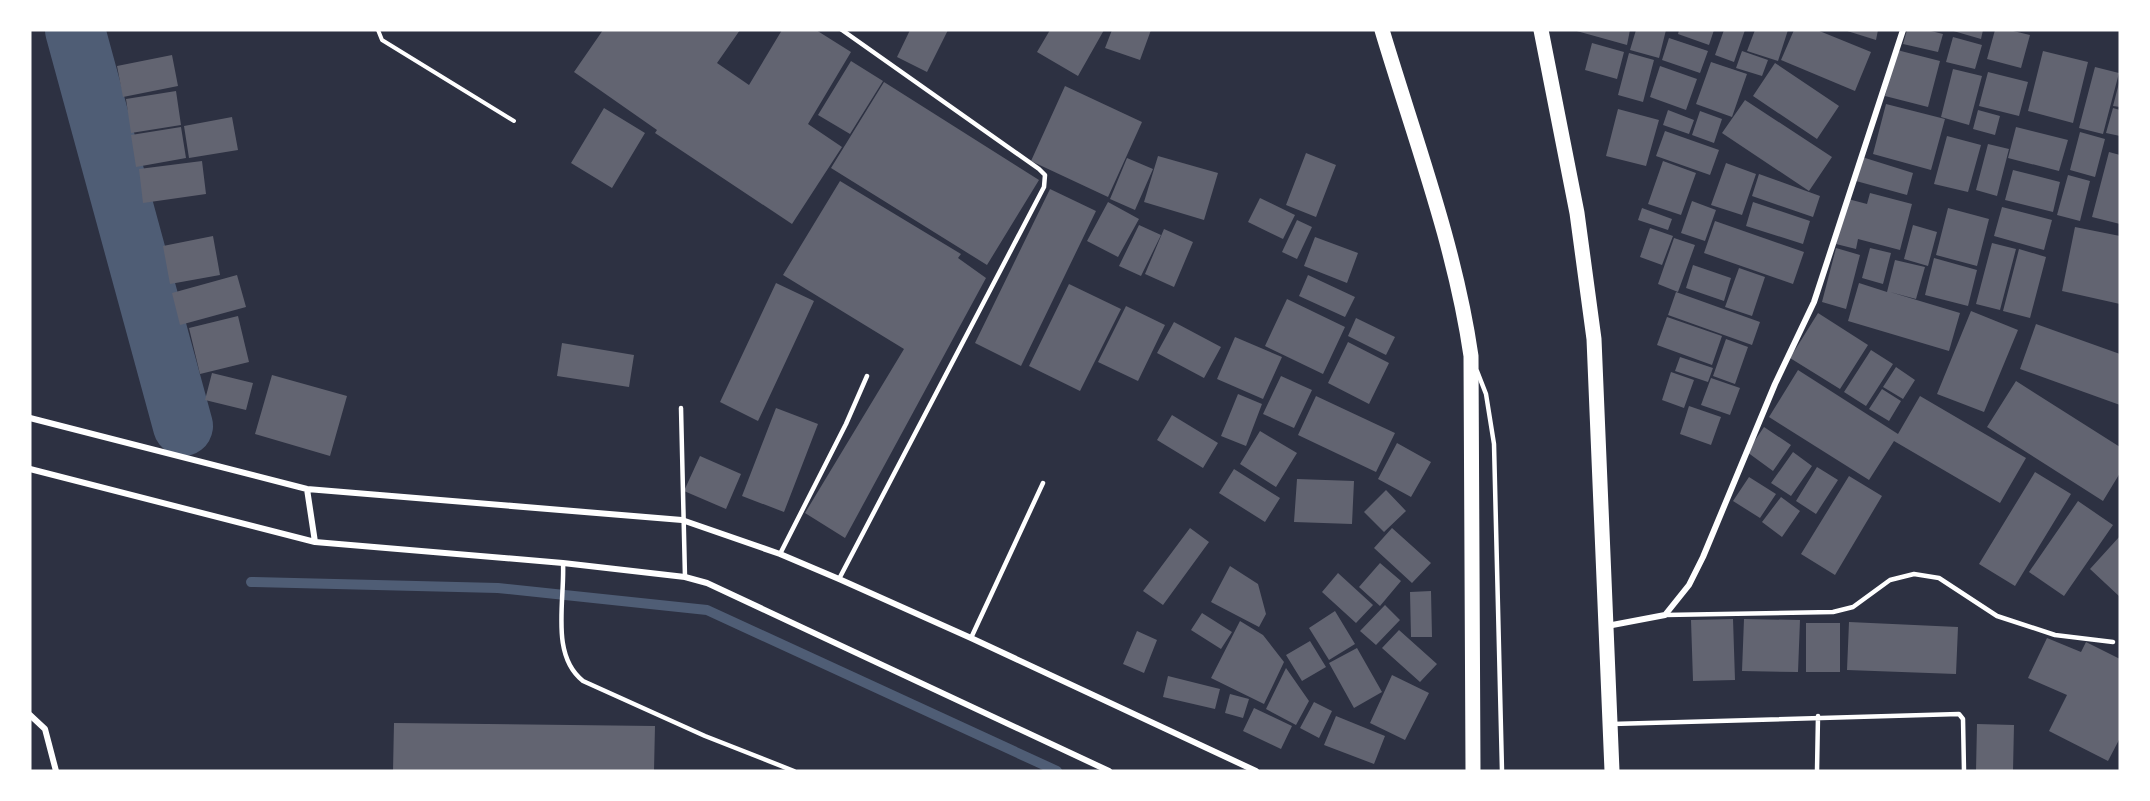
<svg xmlns="http://www.w3.org/2000/svg" width="2150" height="801" font-family="'Sofia Sans Condensed',sans-serif">
  <rect width="100%" height="100%" fill="#2d3142"/>
  <g fill="none" stroke-linecap="round" stroke-linejoin="round">
    <!-- stream -->
    <path stroke="#4f5d75" stroke-width="10" d="M251,582L498,588L707,610L1057,771"/>
    <!-- river -->
    <path stroke="#4f5d75" stroke-width="60" d="M75,30L183,426"/>
  </g>
  <!-- building -->
  <path fill="#626471" d="M603,30H740L717,63L749,85L782,30H816L851,52L808,124L842,147L792,224L655,133L657,130L574,72Z
    M910,30H948L927,72L897,57Z
    M1050,30H1104L1078,76L1037,52Z
    M1112,30H1151L1140,60L1105,48Z
    M1573,30H1630L1627,45Z
    M1636,30H1666L1659,58L1630,50Z
    M1679,30H1714L1709,45L1678,34Z
    M1724,30H1745L1734,62L1715,55Z
    M1755,30H1788L1778,61L1747,51Z
    M1794,30H1817L1871,52L1855,91L1781,60Z
    M1844,30H1878L1876,40Z
    M1907,30H1927L1943,34L1938,52L1903,44Z
    M1950,30H1983L1981,39Z
    M1995,30H2009L2030,35L2021,68L1987,59Z
    M1953,37L1982,45L1975,69L1946,62Z
    M1669,38L1708,51L1700,73L1662,60Z
    M1592,43L1624,52L1617,79L1585,70Z
    M1897,50L1940,61L1928,107L1885,96Z
    M1742,51L1768,60L1762,76L1736,68Z
    M2043,51L2088,62L2073,123L2028,111Z
    M1629,53L1654,60L1643,102L1618,95Z
    M172,55L178,86L123,97L117,66Z
    M851,61L883,81L850,134L818,115Z
    M1711,62L1747,74L1732,117L1696,104Z
    M1775,63L1839,106L1817,139L1753,96Z
    M1660,66L1697,79L1686,110L1650,97Z
    M2095,67L2119,73L2103,134L2079,128Z
    M1953,69L1982,76L1969,125L1941,117Z
    M1988,72L2028,82L2019,116L1979,106Z
    M884,82L1039,180L987,265L831,168Z
    M2119,83H2120V107L2113,106Z
    M1065,86L1142,122L1108,197L1031,161Z
    M176,91L181,125L131,133L126,99Z
    M1745,100L1832,157L1809,191L1722,133Z
    M1886,104L1945,119L1931,170L1873,154Z
    M604,108L645,133L612,188L571,163Z
    M2113,108L2120,110V136L2106,133Z
    M1618,109L1659,120L1646,166L1606,156Z
    M1668,110L1694,120L1689,134L1663,125Z
    M1978,110L2000,116L1995,135L1973,129Z
    M1700,111L1722,119L1714,143L1692,135Z
    M232,117L238,150L189,158L184,126Z
    M181,127L186,158L136,167L131,135Z
    M2016,127L2068,140L2059,171L2008,158Z
    M1665,131L1719,150L1710,175L1656,156Z
    M2080,132L2105,139L2095,177L2070,170Z
    M1947,136L1981,145L1968,192L1934,184Z
    M1988,144L2009,149L1997,196L1976,190Z
    M2109,152L2120,155V224L2092,217Z
    M1306,153L1336,165L1316,217L1286,205Z
    M1158,156L1218,173L1204,220L1144,202Z
    M1862,157L1913,173L1907,195L1856,181Z
    M1127,158L1153,169L1135,210L1110,199Z
    M202,161L206,194L143,203L139,169Z
    M1663,161L1696,173L1681,215L1648,204Z
    M1726,163L1756,174L1742,215L1711,205Z
    M2013,170L2060,182L2053,212L2005,200Z
    M1759,174L1820,196L1813,217L1752,196Z
    M2068,175L2090,181L2080,221L2057,215Z
    M840,181L961,254L958,258L986,278L845,538L805,513L904,349L783,275Z
    M1050,189L1096,211L1021,366L975,343Z
    M1870,193L1912,204L1900,250L1858,239L1856,249L1836,244L1848,199L1867,204Z
    M1260,198L1295,215L1283,239L1248,222Z
    M1692,201L1716,210L1705,241L1681,233Z
    M1108,202L1139,219L1118,257L1087,241Z
    M1753,202L1810,221L1803,244L1746,226Z
    M2002,207L2052,220L2044,250L1994,236Z
    M1642,208L1672,219L1668,230L1638,220Z
    M1948,208L1989,219L1977,266L1936,255Z
    M1297,220L1312,227L1297,259L1282,252Z
    M1715,221L1804,252L1793,284L1704,253Z
    M1139,225L1161,235L1141,276L1119,266Z
    M1913,225L1937,232L1928,266L1904,259Z
    M2075,227L2120,236V304L2062,291Z
    M1650,228L1673,236L1662,265L1640,257Z
    M1164,229L1193,242L1174,287L1145,274Z
    M213,236L220,275L170,284L163,246Z
    M1315,237L1358,253L1347,283L1304,266Z
    M1674,238L1695,245L1678,292L1658,284Z
    M1992,243L2016,249L2000,310L1976,304Z
    M1836,248L1860,255L1846,309L1822,302Z
    M1870,248L1891,253L1883,284L1862,278Z
    M2019,249L2046,257L2030,318L2003,311Z
    M1934,258L1977,270L1968,306L1925,295Z
    M1895,260L1925,267L1916,299L1890,292L1960,313L1949,351L1848,321L1859,283L1887,292Z
    M1693,265L1731,278L1724,301L1686,288Z
    M1739,268L1765,277L1752,316L1725,307Z
    M237,275L246,307L180,325L172,293Z
    M1308,275L1355,297L1345,317L1299,296Z
    M776,283L814,301L758,421L720,402Z
    M1069,284L1121,309L1080,391L1029,366Z
    M1676,292L1760,322L1752,345L1668,315Z
    M1287,299L1345,327L1323,374L1265,346Z
    M1126,306L1165,325L1138,381L1098,362Z
    M1971,311L2018,330L1984,412L1937,394Z
    M1818,313L1868,345L1840,389L1790,358Z
    M238,316L249,362L200,374L189,328Z
    M1667,317L1722,336L1712,365L1657,345Z
    M1356,318L1395,337L1386,355L1348,336Z
    M1174,322L1221,347L1204,378L1157,353Z
    M2036,324L2120,354V405L2020,369Z
    M1235,337L1282,357L1263,399L1217,379Z
    M1726,339L1748,347L1735,384L1713,376Z
    M1348,342L1389,363L1369,404L1328,383Z
    M562,343L634,355L629,387L557,376Z
    M1871,350L1893,364L1866,406L1844,392Z
    M1680,357L1713,368L1708,382L1675,371Z
    M1896,367L1915,380L1903,399L1883,387Z
    M1798,370L1898,434L1920,396L2026,458L2000,503L1894,441L1869,480L1769,417Z
    M1671,372L1694,380L1684,408L1662,400Z
    M212,373L253,383L246,410L205,400Z
    M272,375L347,396L330,456L255,434Z
    M1281,376L1312,390L1294,428L1263,414Z
    M1711,378L1740,388L1730,415L1701,405Z
    M2016,381L2120,447V473L2103,501L1987,427Z
    M1882,389L1901,401L1889,421L1869,409Z
    M1238,394L1262,404L1246,446L1221,436Z
    M1316,396L1395,433L1376,472L1298,435Z
    M1689,406L1721,417L1711,445L1680,434Z
    M776,408L818,424L784,512L742,496Z
    M1172,415L1218,443L1203,468L1157,440Z
    M1764,427L1791,445L1773,471L1747,452Z
    M1260,431L1297,453L1276,487L1240,464Z
    M1397,443L1431,462L1411,497L1378,479Z
    M1793,452L1812,466L1791,496L1771,483Z
    M700,456L741,474L726,509L684,491Z
    M1817,467L1838,480L1816,514L1796,501Z
    M1234,469L1280,498L1265,522L1219,493Z
    M2035,472L2071,494L2015,586L1979,564Z
    M1849,476L1882,496L1835,575L1801,554Z
    M1749,477L1776,494L1760,518L1733,501Z
    M1297,479L1354,481L1352,524L1294,522Z
    M1386,490L1406,511L1384,532L1364,512Z
    M1781,497L1800,511L1782,537L1762,522Z
    M2078,501L2113,525L2064,596L2029,572Z
    M1190,528L1209,542L1163,605L1143,591Z
    M1392,528L1431,563L1412,583L1374,548Z
    M2120,536V597L2090,569Z
    M1380,563L1401,581L1380,606L1359,587Z
    M1230,566L1258,584L1266,614L1259,627L1211,602Z
    M1338,573L1373,605L1356,623L1322,592Z
    M1431,591L1432,637H1411L1410,592Z
    M1385,605L1400,620L1376,645L1360,631Z
    M1335,611L1355,644L1329,660L1309,628Z
    M1202,613L1232,632L1221,649L1191,630Z
    M1733,619L1735,680L1693,681L1691,620Z
    M1744,619L1800,620L1798,672L1742,671Z
    M1240,621L1263,635L1284,662L1264,704L1211,678Z
    M1849,622L1958,627L1956,674L1847,670Z
    M1806,623H1840V672H1806Z
    M1399,630L1437,664L1420,682L1382,648Z
    M1137,631L1157,640L1144,673L1123,664Z
    M2047,638L2081,652L2086,642L2120,659V738L2108,761L2049,731L2067,695L2028,678Z
    M1310,641L1326,667L1302,681L1286,655Z
    M1357,648L1382,692L1354,708L1329,663Z
    M1286,668L1309,701L1296,725L1266,709Z
    M1392,675L1429,693L1405,740L1370,723Z
    M1168,676L1220,689L1215,709L1163,697Z
    M1230,694L1249,699L1243,718L1225,713Z
    M1314,702L1332,711L1319,738L1300,728Z
    M1254,708L1292,726L1281,749L1243,731Z
    M1336,716L1385,736L1374,764L1324,745Z
    M394,723L655,726L654,771H393Z
    M1977,724L2014,725L2013,771H1976Z"/>
  <g fill="none" stroke-linecap="round" stroke-linejoin="round">
    <!-- path -->
    <path stroke="#fff" stroke-width="4" d="M378,30L382,40L514,121"/>
    <!-- service -->
    <path stroke="#fff" stroke-width="4.5" d="M1477,371L1486,394L1494,444L1502,771
      M681,408L685,577
      M780,554L846,424L867,376
      M563,563C565,601 550,655 583,681L705,736L794,771
      M839,579L1044,187L1045,175L1039,169L842,30
      M1665,615L1833,612L1853,607L1890,580L1914,574L1939,578L1997,616L2055,635L2113,642
      M971,638L1043,483
      M1612,724L1959,714L1963,719L1964,771
      M1817,771L1818,716"/>
    <!-- minor -->
    <path stroke="#fff" stroke-width="6" d="M30,418L307,489L682,520L780,554L839,579L971,638L1256,771
      M30,469L315,542L563,563L685,577L707,583L1109,771
      M307,489L315,542
      M1607,626L1665,615L1689,585L1703,557L1775,384L1814,302L1903,30
      M30,715L45,729L56,771"/>
    <!-- primary -->
    <path stroke="#fff" stroke-width="15" d="M1382,30C1414,137 1455,245 1471,356L1473,771
      M1541,30L1577,213L1594,339L1612,771"/>
  </g>
  <!-- border -->
  <rect width="2150" height="801" fill="none" stroke="#ffffff" stroke-width="63"/>
</svg>
